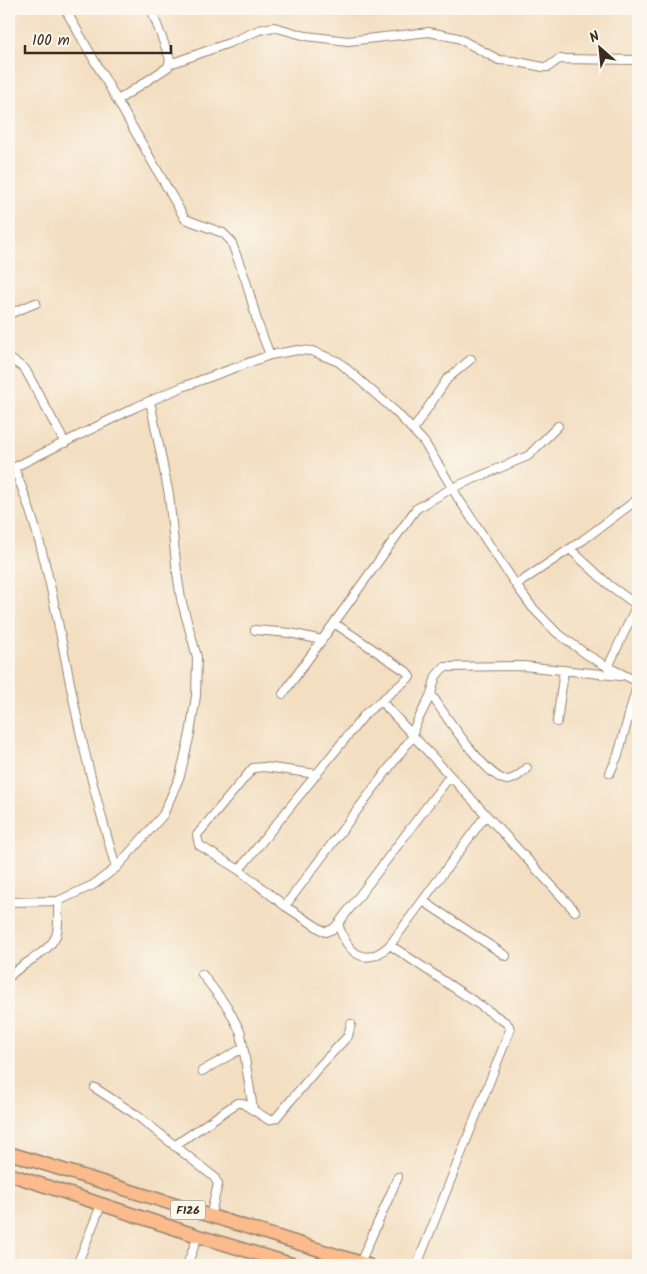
<svg xmlns="http://www.w3.org/2000/svg" width="647" height="1274" font-family="Kalam,sans-serif">
  <rect width="100%" height="100%" fill="#fbf7ec"/>
  <filter id="ink" filterUnits="userSpaceOnUse"><feTurbulence type="fractalNoise" baseFrequency=".02" numOctaves="2"/><feDisplacementMap in="SourceGraphic" scale="10" xChannelSelector="R" yChannelSelector="G"/><feConvolveMatrix kernelMatrix="1 2 1 2 8 2 1 2 1" color-interpolation-filters="sRGB"/></filter>
  <filter id="wash" filterUnits="userSpaceOnUse"><feTurbulence type="fractalNoise" baseFrequency=".0096" numOctaves="4" result="noise"/><feDisplacementMap in="SourceGraphic" scale="20" xChannelSelector="R" yChannelSelector="G"/><feGaussianBlur stdDeviation="1.12" result="paint"/><feColorMatrix in="noise" values="0 0 0 0 0 0 0 0 0 0 0 0 0 0 0 0 0 1.4 0 .05"/><feComposite in="paint" operator="in"/></filter>
  <g filter="url(#wash)">
    <rect width="100%" height="100%" fill="#f3dec1"/>
  </g>
  <g filter="url(#ink)">
    <g fill="none" stroke-linecap="round" stroke-linejoin="round">
      <defs>
        <path id="street" d="M65,9L185,219L223,233L231,241L246,281L258,324L270,355
          M170,64L229,43L259,30L274,27L306,36L348,41L429,32L458,38L499,60L513,61L543,67H548L559,59L638,60
          M118,100L168,67L170,59L151,9
          M9,314L36,303
          M9,358L25,369L65,443
          M413,430L447,379L471,359
          M14,468C51,555 61,649 82,740C92,783 104,826 116,868
          M9,470L136,407L182,387L270,355L298,350L312,351L339,362L396,412L424,442L441,469L458,498L516,585L532,607L556,632L586,654L608,667L638,682
          M570,549L609,585L638,606
          M516,585L583,540L638,499
          M255,630L290,633L322,640
          M608,667L637,605
          M283,694L416,509L452,488L528,456L558,426
          M431,694C442,711 489,782 508,780C515,779 522,773 527,768
          M381,701L575,911
          M557,722L564,670
          M610,773L618,755L638,682
          M317,774L264,767L253,768L197,835L199,845L239,870L285,906L325,932L333,929L338,924L450,776
          M239,870L366,713L410,677L407,672L334,623
          M423,901L506,956
          M9,902L58,901L93,885L116,868L163,815L180,776L190,734L196,696L197,657L181,599L177,573L169,495L150,401
          M285,906L413,736L414,728L431,694L436,676L444,667L523,666L620,676
          M338,924C347,951 363,970 390,945L486,815
          M390,945L505,1022L509,1026L510,1030L417,1265
          M202,974L228,1008L241,1033L253,1109
          M9,977C21,963 54,951 57,932C59,922 58,911 58,901
          M202,1071L243,1048
          M95,1088L135,1114L214,1177L218,1184L210,1217
          M174,1146L237,1103H242L269,1120L276,1118L317,1069L348,1036L351,1024
          M360,1263L398,1177
          M77,1265L101,1205
          M187,1265L198,1236"/>
        <path id="primary" d="M9,1153L368,1265
          M9,1174L198,1236L295,1265"/>
      </defs>
      <!-- street casing -->
      <use href="#street" stroke="#978470" stroke-width="10"/>
      <!-- primary casing -->
      <use href="#primary" stroke="#978470" stroke-width="15"/>
      <!-- street -->
      <use href="#street" stroke="#fff" stroke-width="8"/>
      <!-- primary -->
      <use href="#primary" stroke="#fbbb8c" stroke-width="12"/>
    </g>
  </g>
  <g text-anchor="middle" stroke-width="5" stroke-linejoin="round" paint-order="stroke">
    <!-- shield labels -->
    <rect fill="#fbf7ec" stroke="#75685c" stroke-width="1" x="170.5" y="1200.5" width="35" height="19" rx="4"/>
    <g font-size="12" font-weight="bold" fill="#3b2a1e">
      <text x="188" y="1214">F126</text>
    </g>
  </g>
  <!-- margin -->
  <rect width="647" height="1274" fill="none" stroke="#fbf7ec" stroke-width="30"/>
  <!-- north arrow -->
  <g transform="translate(600 48) rotate(333)" stroke="#fbf7ec" stroke-width="4" paint-order="stroke">
  <path d="M0-4L9 19L0 12L-9 19Z" fill="#3b2a1e"/>
  <text y="-8" font-size="14" font-weight="bold" text-anchor="middle" fill="#3b2a1e">N</text>
  </g>
  <!-- scale -->
  <path d="M25 45v8h146v-8" fill="none" stroke="#3b2a1e" stroke-width="2.5"/>
  <text x="32" y="45" font-size="15" fill="#3b2a1e" stroke="#fbf7ec" stroke-width="4" paint-order="stroke">100 m</text>
</svg>
